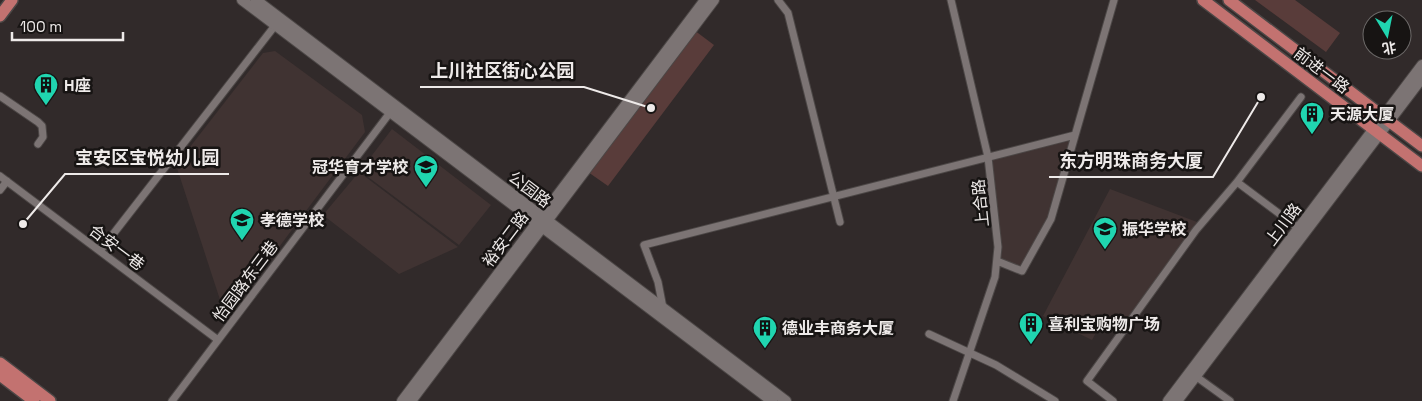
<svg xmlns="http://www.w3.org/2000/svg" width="1422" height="401" font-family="'Space Grotesk','Noto Sans SC',sans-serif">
  <rect width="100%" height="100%" fill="#312a2a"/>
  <!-- built -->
  <path fill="#403332" d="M275,51L362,115L365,132L226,318L176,165L263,53Z
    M392,129L491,205L459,245L360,171Z
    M1073,137L1049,218L1021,268L999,260L995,188L991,158Z
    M359,172L458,247L399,274L323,215Z
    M1110,189L1197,222L1120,329L1103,320L1092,340L1043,316Z"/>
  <!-- green -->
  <path fill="#593c3a" d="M1255,0H1295L1340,33L1326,52Z
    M694,30L714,45L608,186L588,172Z"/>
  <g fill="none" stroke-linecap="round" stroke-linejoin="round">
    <defs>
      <path id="street" d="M778,0L788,13L840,222
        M951,0L988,157L998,247L995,277L953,401
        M0,96L38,122L42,126L43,137L38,144
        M0,176L218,340
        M1237,182L1301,230
        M0,190L7,181
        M100,251L277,23
        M997,261L1022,271L1051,219L1114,0
        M663,308L658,282L644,245L1075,135
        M929,334L996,365L1055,401
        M1194,375L1230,401
        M172,401L392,110
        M1113,401L1087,381L1196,230L1237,182L1301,97"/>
      <path id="secondary" d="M242,0L772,401
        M256,0L786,401
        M402,401L705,0
        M411,401L714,0
        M1168,401L1422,65
        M1177,401L1422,78"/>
      <path id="primary" d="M1203,0L1422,166
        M1229,0L1422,146
        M0,16L12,0
        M0,363L50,401
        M0,375L34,401"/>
    </defs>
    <!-- street casing -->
    <use href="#street" stroke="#4c4746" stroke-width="9"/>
    <!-- secondary casing -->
    <use href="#secondary" stroke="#4c4746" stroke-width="12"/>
    <!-- primary casing -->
    <use href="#primary" stroke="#4c4746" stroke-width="14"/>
    <!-- street -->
    <use href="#street" stroke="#7c7474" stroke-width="7"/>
    <!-- secondary -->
    <use href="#secondary" stroke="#7c7474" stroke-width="10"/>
    <!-- primary -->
    <use href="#primary" stroke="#c37270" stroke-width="11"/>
  </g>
  <!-- icons -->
  <defs>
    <symbol id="building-pin" viewBox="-11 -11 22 30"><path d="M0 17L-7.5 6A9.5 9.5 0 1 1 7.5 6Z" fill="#20d5b0" stroke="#171413"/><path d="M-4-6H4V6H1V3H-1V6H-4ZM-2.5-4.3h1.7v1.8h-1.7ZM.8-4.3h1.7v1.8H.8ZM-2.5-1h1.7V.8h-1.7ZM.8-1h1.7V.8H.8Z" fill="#111"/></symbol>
    <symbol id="school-pin" viewBox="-11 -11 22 30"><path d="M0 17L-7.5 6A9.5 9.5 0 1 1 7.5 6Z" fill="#20d5b0" stroke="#171413"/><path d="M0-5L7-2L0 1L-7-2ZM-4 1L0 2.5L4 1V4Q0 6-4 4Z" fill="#111"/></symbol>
  </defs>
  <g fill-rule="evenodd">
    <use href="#building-pin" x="32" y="71" width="28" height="38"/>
    <use href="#building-pin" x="1298" y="100" width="28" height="38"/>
    <use href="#school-pin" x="412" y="153" width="28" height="38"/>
    <use href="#school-pin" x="228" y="206" width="28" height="38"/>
    <use href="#school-pin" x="1091" y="215" width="28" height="38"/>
    <use href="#building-pin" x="1017" y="310" width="28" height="38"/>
    <use href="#building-pin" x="751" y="314" width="28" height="38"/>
  </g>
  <g text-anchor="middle" stroke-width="5" stroke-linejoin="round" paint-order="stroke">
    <!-- street labels -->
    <g font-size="16" fill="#eeeae9" stroke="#171413">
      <text transform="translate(1322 70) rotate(37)" y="6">前进一路</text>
      <text transform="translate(530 189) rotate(37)" y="6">公园路</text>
      <text transform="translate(980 203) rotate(-96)" y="6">上合路</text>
      <text transform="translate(1283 224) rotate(-53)" y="6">上川路</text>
      <text transform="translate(505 239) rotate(-53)" y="6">裕安二路</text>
      <text transform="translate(117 247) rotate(37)" y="6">合安一巷</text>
      <text transform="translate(245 281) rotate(-53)" y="6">怡园路东三巷</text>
    </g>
    <!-- poi labels -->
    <g font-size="16" font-weight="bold" fill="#eeeae9" stroke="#171413" text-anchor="start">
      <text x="64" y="91">H座</text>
      <text x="1330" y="120">天源大厦</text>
      <text x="408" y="173" text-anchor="end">冠华育才学校</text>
      <text x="260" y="226">孝德学校</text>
      <text x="1122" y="235">振华学校</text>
      <text x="1048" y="330">喜利宝购物广场</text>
      <text x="782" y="334">德业丰商务大厦</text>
    </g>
  </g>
  <!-- callouts -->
  <path fill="none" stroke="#eeeae9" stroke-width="2" d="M651 108L584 87H420M23 224L65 174H229M1261 97L1213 177H1049"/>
  <g fill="#eeeae9" stroke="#171413" stroke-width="2">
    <circle cx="651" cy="108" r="5"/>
    <circle cx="23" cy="224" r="5"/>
    <circle cx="1261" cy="97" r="5"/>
  </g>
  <g font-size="18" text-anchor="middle" font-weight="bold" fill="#eeeae9" stroke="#171413" stroke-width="5" stroke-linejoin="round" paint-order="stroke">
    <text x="502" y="77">上川社区街心公园</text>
    <text x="147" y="164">宝安区宝悦幼儿园</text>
    <text x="1131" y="167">东方明珠商务大厦</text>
  </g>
  <!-- north arrow -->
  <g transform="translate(1387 35) rotate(170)"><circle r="24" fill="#171413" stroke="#6d6a69"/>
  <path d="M0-4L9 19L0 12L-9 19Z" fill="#20d5b0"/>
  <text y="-8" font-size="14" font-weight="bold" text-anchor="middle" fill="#eeeae9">北</text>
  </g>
  <!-- scale -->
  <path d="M12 32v8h111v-8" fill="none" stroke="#eeeae9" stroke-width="2.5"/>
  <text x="20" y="32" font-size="15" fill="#eeeae9" stroke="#171413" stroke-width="4" paint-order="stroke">100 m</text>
</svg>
